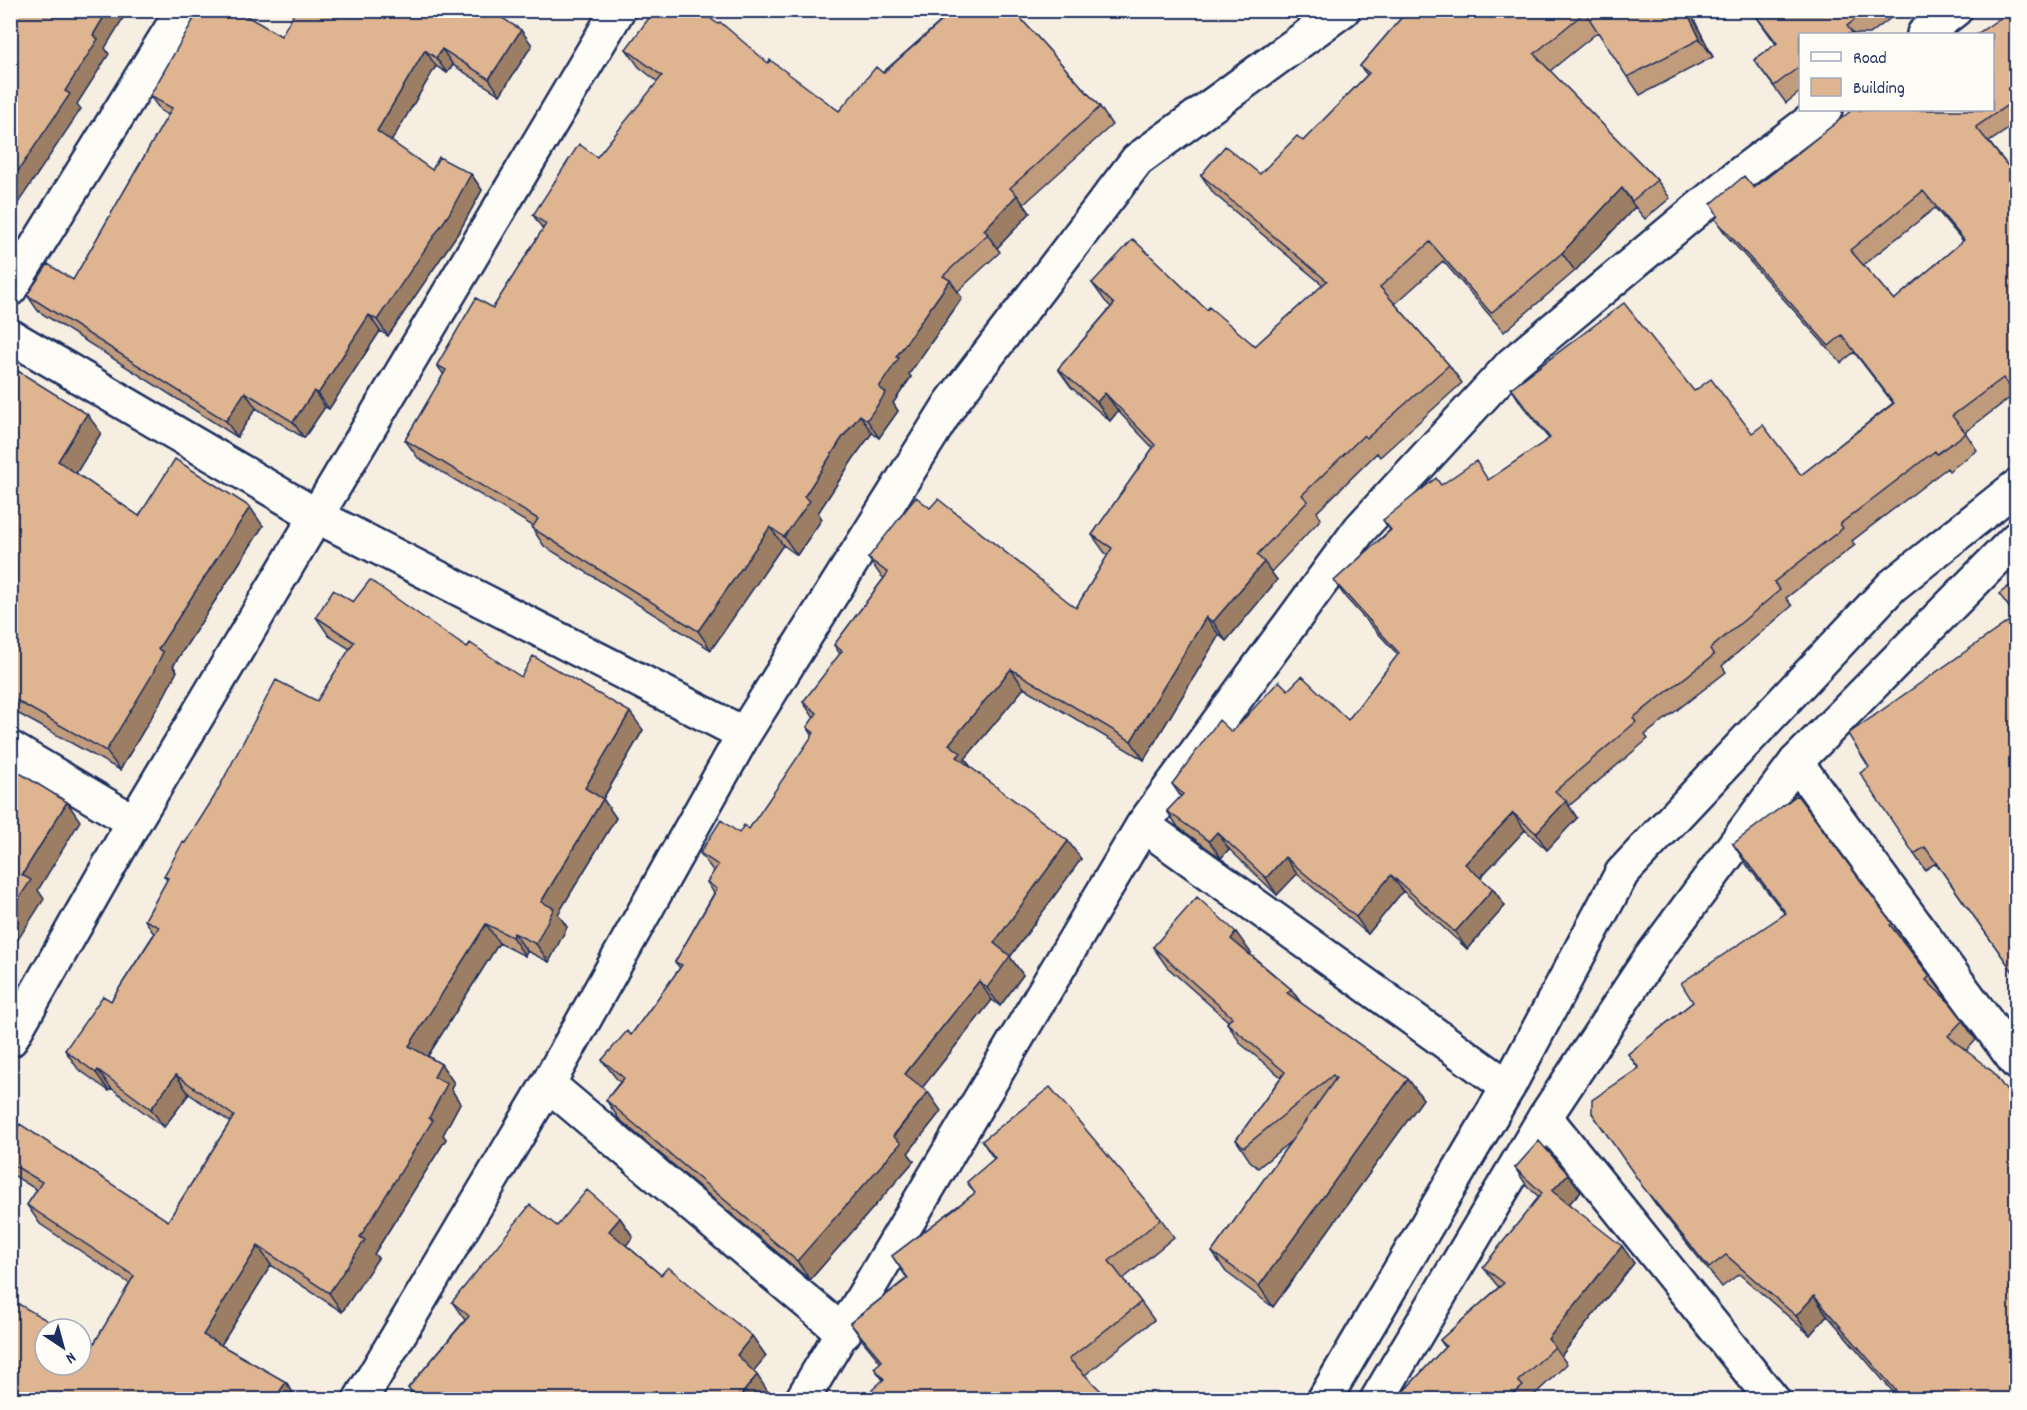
<svg xmlns="http://www.w3.org/2000/svg" width="2027" height="1410" font-family="Dekko,sans-serif">
  <rect width="100%" height="100%" fill="#f7eee2"/>
  <filter id="ink" filterUnits="userSpaceOnUse"><feTurbulence type="fractalNoise" baseFrequency=".0167" numOctaves="2"/><feDisplacementMap in="SourceGraphic" scale="12" xChannelSelector="R" yChannelSelector="G"/><feConvolveMatrix kernelMatrix="1 2 1 2 8 2 1 2 1" color-interpolation-filters="sRGB"/></filter>
  <g filter="url(#ink)">
    <g fill="none" stroke-linecap="round" stroke-linejoin="round">
      <defs>
        <path id="minor" d="M1924,34L1955,10
          M10,289L183,10
          M10,336L317,516L744,734
          M10,748L134,822
          M1796,762L2016,1062
          M1143,825L1508,1087
          M10,1040L134,822L618,10
          M548,1084L844,1333
          M1545,1117L1773,1400
          M360,1400L548,1084L744,734L951,403L1137,160L1343,10
          M802,1400L1143,825L1360,529L1512,364L1735,178L1825,110"/>
        <path id="tertiary" d="M1324,1400L1508,1087L1622,873L1892,586L2016,487
          M1377,1400L1545,1117L1649,960L1796,762L2016,539"/>
      </defs>
      <!-- minor casing -->
      <use href="#minor" stroke="#1b2f5e" stroke-width="38"/>
      <!-- tertiary casing -->
      <use href="#tertiary" stroke="#1b2f5e" stroke-width="38"/>
      <!-- minor -->
      <use href="#minor" stroke="#fdfcf7" stroke-width="33"/>
      <!-- tertiary -->
      <use href="#tertiary" stroke="#fdfcf7" stroke-width="33"/>
    </g>
    <!-- wall -->
    <path fill="#c09b7c" stroke="#1b2f5e" stroke-width="1.5" fill-rule="evenodd" d="M247,10L244,15L281,36L508,10L503,18L532,45L500,95L453,65L447,73L436,66L391,141L432,170L471,174L482,190L460,230L388,336L380,331L329,409L325,407L304,438L256,408L237,437L38,311L27,295L73,280L168,115L161,111L150,96L193,21L188,13Z
      M930,10H1013L1100,107L1112,125L1024,204L1030,213L997,248L1000,252L957,292L962,298L909,374L911,377L893,403L898,411L879,438L872,433L855,456L818,513L822,519L797,555L783,545L711,650L544,546L532,528L533,526L418,458L405,440L444,375L437,365L493,308L543,229L533,215L597,157L658,82L639,67L626,49L768,63L839,111L940,22Z
      M1408,10H1689L1713,57L1640,95L1598,32L1550,71L1657,180L1670,198L1645,219L1635,207L1575,271L1504,332L1443,261L1395,304L1449,365L1462,383L1380,457L1377,453L1317,512L1321,519L1271,572L1277,580L1226,641L1219,635L1144,760L1024,688L965,759L970,767L1081,859L1010,957L1023,975L1000,1006L992,1000L922,1088L941,1111L908,1153L914,1161L810,1280L619,1119L606,1100L620,1082L616,1078L602,1060L631,1035L680,968L675,962L714,893L707,882L714,872L700,853L749,829L813,736L807,727L814,718L803,702L840,654L834,645L884,578L881,576L868,558L930,508L1076,608L1108,555L1105,553L1092,535L1153,448L1118,411L1110,421L1071,387L1058,369L1111,307L1105,301L1092,283L1207,310L1255,346L1323,285L1214,194L1201,175L1260,174L1303,141L1367,75L1360,66Z
      M1755,10H1901L1870,34H1800V92L1786,103L1754,60L1776,44L1753,12Z
      M2016,10V124L1989,142L2016,176V397L2015,394L1965,432L1977,450L1949,471L1947,468L1852,541L1855,545L1786,598L1792,606L1722,666L1726,672L1645,735L1648,739L1569,806L1577,818L1547,850L1525,830L1480,878L1493,889L1505,906L1467,949L1403,891L1368,934L1297,874L1277,895L1229,849L1221,858L1178,827L1167,811L1181,797L1172,784L1232,732L1288,690L1348,720L1398,655L1346,598L1334,581L1390,530L1383,520L1441,485L1489,480L1549,439L1522,405L1511,388L1694,391L1752,433L1801,475L1893,403L1854,352L1841,363L1727,236L1715,219L1754,188L1992,110ZM1935,208L1963,241L1894,300L1863,265Z
      M10,383L101,433L76,473L139,516L263,526L173,666L177,671L164,696L120,770L10,709Z
      M2016,581V976L1936,863L1925,870L1914,854L1869,767L2015,616L2000,594Z
      M353,602L467,648L521,677L643,730L603,799L616,818L558,914L567,927L549,962L527,951L525,956L499,943L428,1056L441,1064L454,1083L451,1089L460,1103L443,1135L446,1139L374,1254L378,1258L342,1312L271,1265L221,1345L286,1382L298,1400H10L92,1347L130,1284L40,1224L27,1205L37,1190L13,1175L10,1172V1139L168,1221L230,1122L189,1094L164,1127L111,1088L109,1091L78,1069L65,1050L111,1001L154,934L145,920L167,880L164,876L185,843L317,701L350,649L329,636L316,617Z
      M1733,844L1892,923L1905,942L1904,943L1930,976L1944,995L1943,996L1950,1003L1976,1040L1966,1051L2016,1400H1900L1827,1315L1810,1335L1739,1274L1722,1287L1657,1206L1592,1113L1638,1068L1628,1054L1693,1002L1785,914L1746,864Z
      M1153,947L1251,953L1250,954L1291,989L1301,1003L1408,1079L1423,1099L1273,1307L1226,1272L1212,1252L1291,1141L1258,1168L1250,1161L1236,1140L1281,1077L1241,1044L1227,1023L1228,1021L1167,967Z
      M982,1141L1161,1219L1174,1237L1123,1279L1141,1302L1154,1320L1085,1375L883,1380L874,1368L881,1363L863,1341L850,1323L907,1278L892,1256L975,1193L967,1182L994,1159Z
      M1515,1168L1568,1174L1581,1191L1569,1204L1634,1263L1561,1356L1567,1364L1531,1398L1532,1400H1406L1402,1393L1445,1347L1440,1340L1499,1287L1496,1284L1483,1267L1539,1197L1527,1186Z
      M620,1218L633,1237L626,1245L661,1275L752,1336L766,1356L753,1371L770,1395L414,1396L408,1388L465,1320L452,1302L557,1226Z"/>
    <!-- shaded-wall -->
    <path fill="#9c7e65" stroke="#1b2f5e" stroke-width="1.5" d="M108,10H128L105,48L109,54L77,104L81,109L10,215V183L65,91L93,35Z
      M232,10H247L240,22Z
      M489,10H508L498,24Z
      M1686,10H1689L1713,57L1700,39Z
      M521,30L532,45L500,95L489,79Z
      M442,49L453,65L447,73L436,58Z
      M425,50L436,66L388,147L377,131Z
      M471,174L482,190L460,230L388,336L377,320Z
      M1622,188L1635,207L1575,271L1562,253Z
      M1017,195L1030,213L997,248L984,230Z
      M950,280L962,298L909,374L911,377L893,403L898,411L879,438L867,420L879,387L896,357Z
      M369,315L380,331L329,409L318,394Z
      M314,391L325,407L304,438L293,422Z
      M245,392L256,408L237,437L226,421Z
      M1105,393L1118,411L1110,421L1097,402Z
      M87,414L101,433L72,480L58,461Z
      M860,415L872,433L855,456L818,513L822,519L797,555L784,537L804,497L842,438Z
      M250,507L263,526L173,666L177,671L164,696L120,770L106,751L158,649Z
      M770,527L783,545L711,650L698,631Z
      M1264,562L1277,580L1226,641L1213,622Z
      M1206,617L1219,635L1144,760L1131,741Z
      M1011,669L1024,688L965,759L974,771L970,775L949,744Z
      M630,712L643,730L598,807L585,788Z
      M603,799L616,818L558,914L567,927L549,962L536,944L541,902Z
      M1566,801L1577,818L1547,850L1536,833Z
      M67,802L80,821L38,890L44,899L10,952V912L22,875Z
      M1513,813L1525,830L1477,881L1465,864Z
      M1217,832L1229,849L1221,858L1209,841Z
      M1068,841L1081,859L1010,957L1023,975L1000,1006L987,988L994,943Z
      M1285,857L1297,874L1277,895L1266,878Z
      M1391,875L1403,891L1368,934L1356,917Z
      M1493,889L1505,906L1467,949L1455,932Z
      M486,924L499,943L422,1065L409,1046Z
      M1236,932L1251,953L1245,959L1231,939Z
      M514,933L527,951L525,956L512,937Z
      M979,981L992,1000L918,1093L905,1074Z
      M1291,989L1305,1009L1287,993Z
      M441,1064L454,1083L451,1089L460,1103L443,1135L446,1139L374,1254L378,1258L342,1312L329,1293L360,1237L434,1077Z
      M98,1070L111,1088L109,1091L96,1073Z
      M176,1075L189,1094L164,1127L151,1109Z
      M1408,1079L1423,1099L1273,1307L1259,1286Z
      M928,1092L941,1111L908,1153L914,1161L810,1280L797,1261Z
      M1568,1174L1581,1191L1565,1208L1552,1191Z
      M620,1218L633,1237L622,1250L609,1231Z
      M258,1246L271,1265L216,1353L203,1335Z
      M1622,1246L1634,1263L1561,1356L1548,1339Z
      M1814,1296L1827,1315L1810,1335L1796,1316Z
      M752,1336L766,1356L751,1374L737,1355Z
      M757,1375L770,1395L766,1400H737Z
      M286,1382L298,1400H274Z"/>
    <!-- building -->
    <path fill="#dfb490" stroke="#1b2f5e" stroke-width="1.5" fill-rule="evenodd" d="M10,10H108L93,35L98,39L65,91L70,94L10,183Z
      M189,10H236L281,36L296,10H490L521,30L489,79L442,49L436,58L425,50L377,131L432,170L439,157L471,174L449,214L377,320L369,315L318,394L314,391L293,422L245,392L226,421L27,295L48,264L73,280L172,108L150,96L195,17L188,13Z
      M655,10H699L718,24L720,22L768,63L770,60L839,111L876,67L883,73L942,21L933,10H1013L1100,107L1010,188L1017,195L984,230L988,234L943,276L950,280L896,357L899,358L879,387L886,393L867,420L860,415L842,438L804,497L810,501L784,537L770,527L698,631L532,528L538,519L405,440L446,370L437,365L476,298L493,308L546,224L533,215L579,144L597,157L662,76L626,49Z
      M1408,10H1686L1700,39L1627,77L1585,12L1534,54L1657,180L1632,201L1622,188L1562,253L1491,313L1430,242L1380,287L1449,365L1367,438L1364,435L1302,495L1308,501L1257,555L1264,562L1213,622L1206,617L1131,741L1011,669L949,744L961,753L957,757L1068,841L994,943L1010,956L987,988L979,981L905,1074L928,1092L893,1136L901,1143L797,1261L606,1100L624,1078L602,1060L627,1031L631,1035L682,965L675,962L717,889L707,882L718,865L700,853L721,820L739,833L744,825L749,829L814,733L807,727L817,713L803,702L842,651L834,645L888,573L868,558L916,497L930,508L938,499L1076,608L1112,548L1092,535L1155,445L1105,393L1097,402L1058,369L1114,304L1092,283L1133,239L1207,310L1209,307L1255,346L1327,281L1201,175L1225,146L1260,174L1297,136L1303,141L1369,73L1360,66Z
      M1755,10H1867L1847,26L1853,34H1800V66L1774,86L1754,60L1777,43L1753,12Z
      M2012,10H2016V99L1976,127L2016,176V390L2014,392L2003,378L1952,416L1966,433L1937,454L1935,451L1840,524L1843,528L1774,582L1780,590L1710,649L1714,655L1633,718L1636,722L1555,791L1566,801L1536,833L1513,813L1465,864L1493,889L1455,932L1391,875L1356,917L1285,857L1266,878L1217,832L1209,841L1167,811L1183,794L1172,784L1219,720L1232,732L1279,681L1288,690L1302,676L1348,720L1399,653L1334,581L1391,530L1383,520L1436,478L1441,485L1476,461L1488,480L1550,438L1511,388L1624,303L1694,391L1711,379L1752,433L1763,425L1801,475L1894,403L1842,335L1829,346L1715,219L1718,216L1711,204L1744,176L1754,188L1852,110H1992V34H1977ZM1923,191L1964,240L1894,300L1850,250Z
      M18,371L87,414L58,461L139,516L175,459L250,507L158,649L163,652L151,677L106,751L10,697V383Z
      M370,580L467,648L470,643L521,677L533,656L630,712L585,788L603,799L541,902L554,908L536,944L514,933L512,937L486,924L409,1046L441,1064L434,1077L447,1084L429,1118L433,1120L360,1237L365,1240L329,1293L258,1246L203,1335L286,1382L274,1400H10V1299L62,1329H45V1365H81V1340L92,1347L134,1276L27,1205L42,1182L10,1163V1139L20,1124L168,1221L234,1116L176,1075L151,1109L98,1070L96,1073L65,1050L103,996L111,1001L159,927L145,920L168,878L164,876L183,842L185,843L214,797L276,680L317,701L354,642L316,617L333,590L353,602Z
      M2016,581V976L1925,847L1914,854L1860,773L1869,767L1848,734L2016,616L1999,594Z
      M10,767L67,802L22,875L31,880L10,912Z
      M1797,795L1892,923L1890,925L1930,976L1926,980L1950,1003L1963,1020L1948,1036L1993,1072L2016,1104V1400H1904L1814,1296L1796,1316L1726,1255L1709,1268L1643,1187L1592,1113V1100L1639,1068L1628,1054L1693,1002L1681,983L1786,913L1733,844Z
      M1197,897L1236,932L1231,939L1291,989L1287,993L1408,1079L1259,1286L1212,1252L1336,1078L1333,1075L1244,1147L1236,1140L1285,1072L1227,1023L1232,1017L1153,947Z
      M1050,1087L1161,1219L1109,1261L1141,1302L1069,1359L1110,1400H861L884,1379L874,1368L882,1361L850,1323L908,1278L892,1256L975,1193L967,1182L995,1158L982,1141Z
      M1539,1141L1568,1174L1552,1191L1622,1246L1548,1339L1555,1347L1518,1381L1523,1386L1507,1400H1409L1402,1393L1446,1346L1440,1340L1504,1283L1483,1267L1542,1193L1515,1168Z
      M587,1190L620,1218L609,1231L661,1275L668,1267L752,1336L737,1355L757,1375L737,1400H412L415,1394L408,1388L469,1316L452,1302L530,1205L557,1226Z"/>
  </g>
  <!-- margin -->
  <rect width="2027" height="1410" fill="none" stroke="#fdfcf7" stroke-width="36"/>
  <rect x="18" y="18" width="1991" height="1374" fill="none" stroke="#1b2f5e" stroke-width="2" filter="url(#ink)"/>
  <!-- legend -->
  <rect x="1799" y="33" width="195" height="78" fill="#fdfcf7" stroke="#a3aaba" stroke-width="1.5"/>
  <rect x="1811" y="52" width="30" height="9" fill="#fdfcf7" stroke="#a3aaba" stroke-width="1.5"/>
  <text x="1853" y="63" font-size="18" fill="#1b2f5e">Road</text>
  <rect x="1811" y="78" width="30" height="18" fill="#dfb490" stroke="#a3aaba" stroke-width="1.5"/>
  <text x="1853" y="93" font-size="18" fill="#1b2f5e">Building</text>
  <!-- north arrow -->
  <g transform="translate(63 1347) rotate(144)"><circle r="28" fill="#fdfcf7" stroke="#a3aaba" stroke-width="1.5"/>
  <path d="M0-4.5L10 22L0 15L-10 22Z" fill="#1b2f5e"/>
  <text y="-9" font-size="16" font-weight="bold" text-anchor="middle" fill="#1b2f5e">N</text>
  </g>
</svg>
